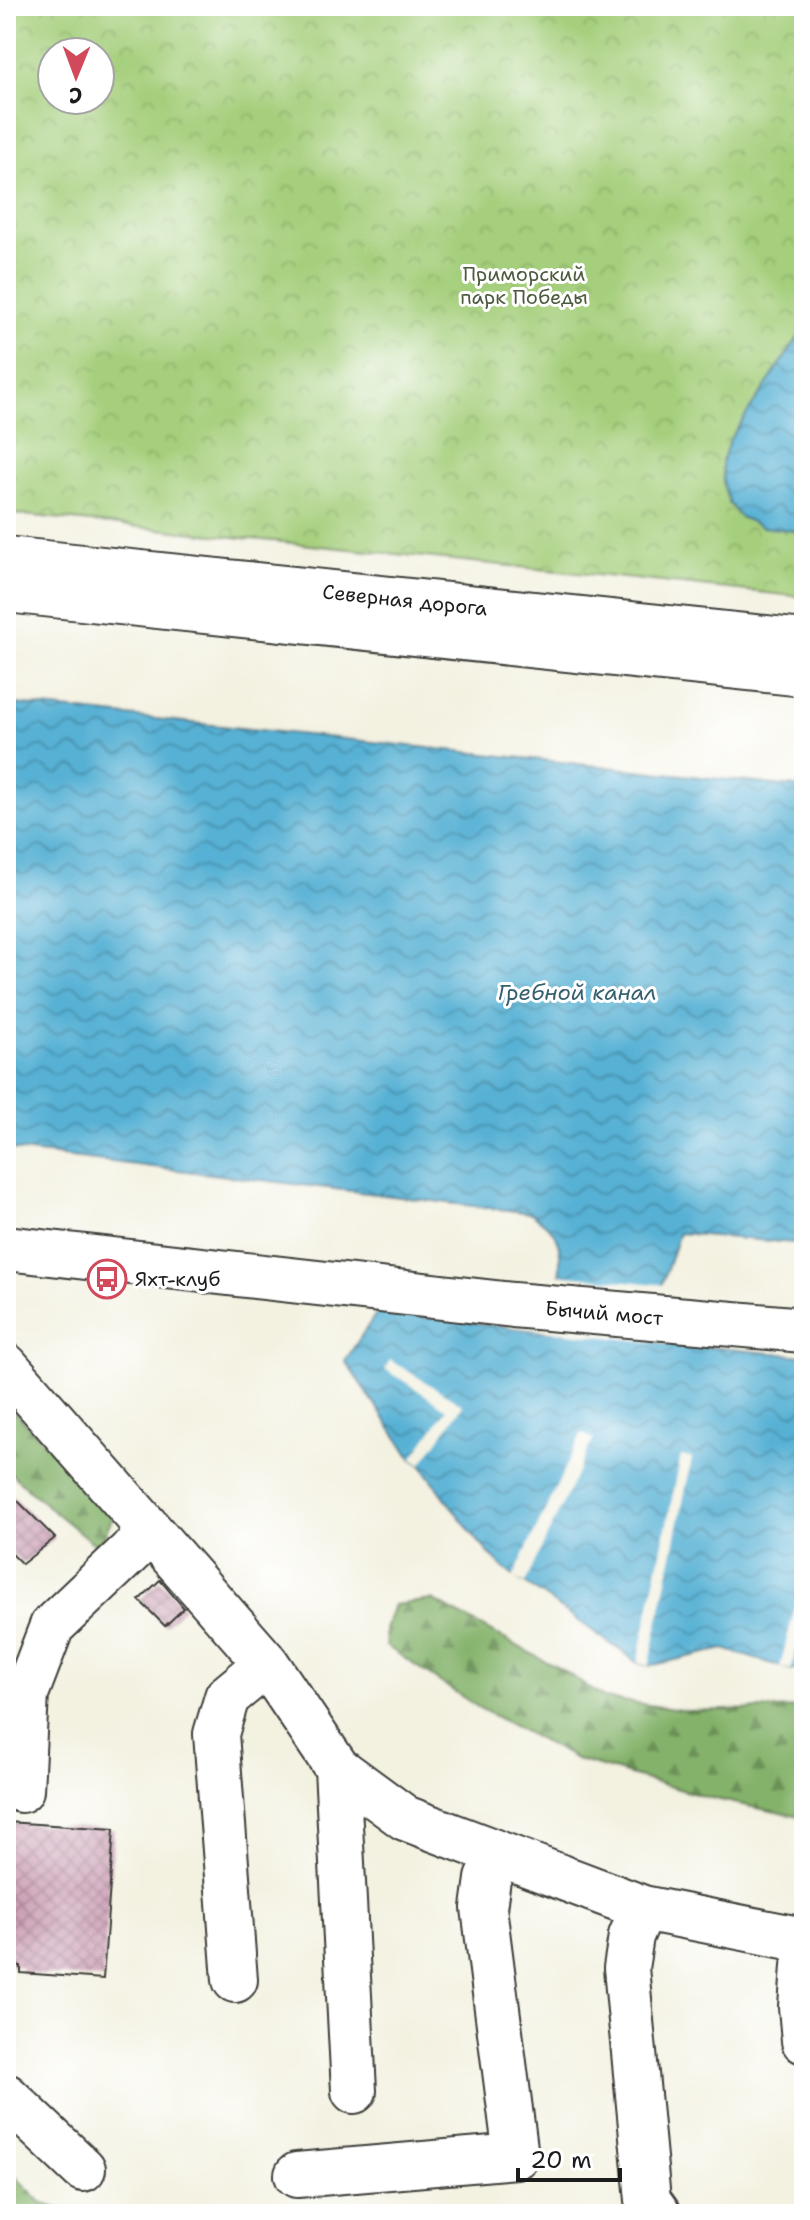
<svg xmlns="http://www.w3.org/2000/svg" width="810" height="2220" font-family="'Shantell Sans',sans-serif">
  <defs>
    <pattern id="forest-firs" width="22" height="20" patternUnits="userSpaceOnUse" patternTransform="scale(2)"><rect width="22" height="20" fill="#84b26b"/><path d="M5 1l3.5 6h-7zM16 11l3.5 6h-7z" fill="#6b9057"/></pattern>
    <pattern id="park-crowns" width="20" height="18" patternUnits="userSpaceOnUse" patternTransform="scale(2)"><rect width="20" height="18" fill="#a5cf7b"/><path d="M2 6a3 3 0 1 1 6 0M12 15a3 3 0 1 1 6 0" fill="none" stroke="#8db16a"/></pattern>
    <pattern id="water-waves" width="16" height="10" patternUnits="userSpaceOnUse" patternTransform="scale(2)"><rect width="16" height="10" fill="#56b1d4"/><path d="M0 5q4-4 8 0t8 0" fill="none" stroke="#468fab"/></pattern>
    <pattern id="building-cross-hatch" width="8" height="8" patternUnits="userSpaceOnUse" patternTransform="scale(2)"><rect width="8" height="8" fill="#cc9fb5"/><path d="M0 0l8 8M0 8l8-8" fill="none" stroke="#a58192"/></pattern>
  </defs>
  <rect width="100%" height="100%" fill="#fff"/>
  <filter id="ink" filterUnits="userSpaceOnUse"><feTurbulence type="fractalNoise" baseFrequency=".0125" numOctaves="2"/><feDisplacementMap in="SourceGraphic" scale="16" xChannelSelector="R" yChannelSelector="G"/><feConvolveMatrix kernelMatrix="1 2 1 2 8 2 1 2 1" color-interpolation-filters="sRGB"/></filter>
  <filter id="wash" filterUnits="userSpaceOnUse"><feTurbulence type="fractalNoise" baseFrequency=".006" numOctaves="4" result="noise"/><feDisplacementMap in="SourceGraphic" scale="32" xChannelSelector="R" yChannelSelector="G"/><feGaussianBlur stdDeviation="1.8" result="paint"/><feColorMatrix in="noise" values="0 0 0 0 0 0 0 0 0 0 0 0 0 0 0 0 0 1.4 0 .05"/><feComposite in="paint" operator="in"/></filter>
  <g filter="url(#wash)">
    <rect width="100%" height="100%" fill="#f3f1e0"/>
    <!-- forest -->
    <path fill="url(#forest-firs)" stroke="#506744" stroke-width="2" d="M6,1403L114,1515L98,1547L53,1511L6,1469Z
      M432,1600L564,1671L604,1698L687,1711L804,1708V1818L706,1797L578,1760L479,1708L386,1646L385,1629L394,1605Z
      M6,2167L42,2203L74,2214H25L6,2207Z"/>
    <!-- park -->
    <path fill="url(#park-crowns)" stroke="#60764c" stroke-width="2" fill-rule="evenodd" d="M6,6H804V597L6,513ZM52,52H100V100H52Z"/>
    <!-- water -->
    <path fill="url(#water-waves)" stroke="#396678" stroke-width="2" d="M804,329V532L762,527L740,517L729,503L723,484L722,462L730,439Z
      M6,703L804,788V1244L679,1233L660,1290L654,1342L804,1356V1665L791,1670L724,1649L649,1666L638,1663L525,1583C489,1566 447,1498 421,1465L412,1459L345,1361L377,1312L553,1332C556,1311 564,1259 558,1241C553,1228 541,1220 531,1213L6,1149Z"/>
    <!-- pier -->
    <path fill="#f3f1e0" d="M555,1274L666,1285L658,1339L694,1342L693,1346L511,1327L512,1323L555,1292Z
      M390,1360L463,1405L421,1465L412,1459L447,1409L385,1369Z
      M582,1433L593,1439L525,1583L513,1578Z
      M681,1456L692,1458L649,1666L638,1663Z
      M804,1572V1618L791,1670L780,1667Z"/>
    <g id="blocks">
      <!-- building -->
      <path fill="url(#building-cross-hatch)" d="M6,1489L55,1538L22,1564L6,1548Z
        M160,1580L184,1608L165,1626L139,1600Z
        M6,1822L114,1829L103,1979L21,1973V1966L6,1965Z"/>
    </g>
  </g>
  <g filter="url(#ink)">
    <use href="#blocks" fill-opacity="0" stroke="#3c3c39" stroke-width="2"/>
    <g fill="none" stroke-linecap="round" stroke-linejoin="round">
      <defs>
        <path id="minor" d="M6,559L804,642
          M6,590L804,674
          M6,1248L513,1305L804,1330
          M6,1366L267,1664L337,1768L405,1818L643,1908L804,1940
          M337,1768L354,2091
          M21,1790L26,1694L52,1626L150,1533
          M643,1908L631,1936L626,1968L648,2200L658,2214
          M804,1966L801,2007L804,2041
          M235,1980L216,1734L227,1697L267,1664
          M6,2096L83,2169
          M297,2175L516,2156L484,1908L488,1879L498,1854"/>
      </defs>
      <!-- minor casing -->
      <use href="#minor" stroke="#3c3c39" stroke-width="48"/>
      <!-- minor -->
      <use href="#minor" stroke="#fff" stroke-width="44"/>
    </g>
  </g>
  <!-- icons -->
  <defs>
    <symbol id="bus-ring" viewBox="-11 -11 22 22"><circle r="9.5" fill="#fff" stroke="#d1495b" stroke-width="1.5"/><path d="M-5-6H5V4H4V6H2V4H-2V6H-4V4H-5ZM-3.5-4V0h7V-4ZM-3.5 1.2v1.5H-2V1.2ZM2 1.2v1.5H3.5V1.2Z" fill="#d1495b"/></symbol>
  </defs>
  <g fill-rule="evenodd">
    <use href="#bus-ring" x="85" y="1257" width="44" height="44"/>
  </g>
  <g text-anchor="middle" stroke-width="6" stroke-linejoin="round" paint-order="stroke">
    <!-- park labels -->
    <g font-size="20" fill="#4c5b3d" stroke="#fff">
      <text x="524" y="281">Приморский<tspan x="524" dy="23">парк Победы</tspan></text>
    </g>
    <!-- street labels -->
    <g font-size="20" fill="#1c1c1c" stroke="#fff">
      <text transform="translate(405 600) rotate(6)" y="7">Северная дорога</text>
      <text transform="translate(604 1313) rotate(5)" y="7">Бычий мост</text>
    </g>
    <!-- poi labels -->
    <g font-size="20" fill="#1c1c1c" stroke="#fff" text-anchor="start">
      <text x="135" y="1286">Яхт-клуб</text>
    </g>
    <!-- water labels -->
    <g font-size="22" font-style="italic" fill="#365f6f" stroke="#fff">
      <text x="577" y="1000">Гребной канал</text>
    </g>
  </g>
  <!-- margin -->
  <rect width="810" height="2220" fill="none" stroke="#fff" stroke-width="32"/>
  <!-- north arrow -->
  <g transform="translate(76 76) rotate(181)"><circle r="38" fill="#ffffff" stroke="#a4a4a4" stroke-width="2"/>
  <path d="M0-6L14 30L0 20L-14 30Z" fill="#d1495b"/>
  <text y="-12" font-size="22" font-weight="bold" text-anchor="middle" fill="#1c1c1c">С</text>
  </g>
  <!-- scale -->
  <path d="M518 2168v12h102v-12" fill="none" stroke="#1c1c1c" stroke-width="4"/>
  <text x="530" y="2168" font-size="24" fill="#1c1c1c" stroke="#ffffff" stroke-width="6" paint-order="stroke">20 m</text>
</svg>
